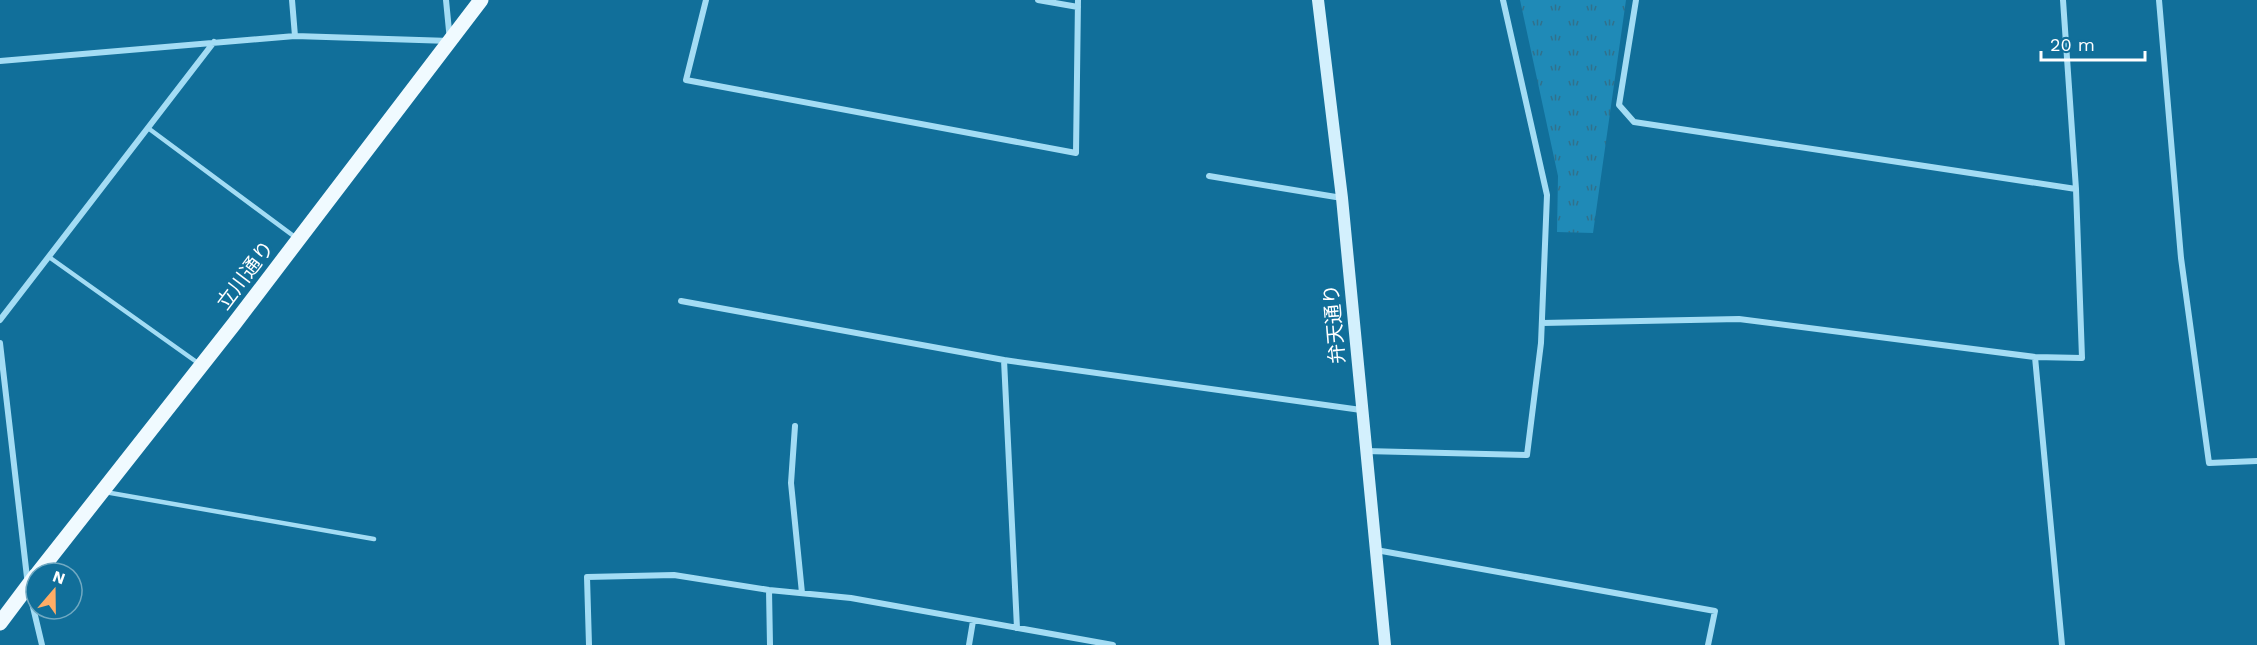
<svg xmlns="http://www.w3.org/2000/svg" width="2257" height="645" font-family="'Work Sans','Noto Sans JP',sans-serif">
  <defs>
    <pattern id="park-tufts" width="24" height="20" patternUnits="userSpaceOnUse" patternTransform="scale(1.5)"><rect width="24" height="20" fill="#1f8ab7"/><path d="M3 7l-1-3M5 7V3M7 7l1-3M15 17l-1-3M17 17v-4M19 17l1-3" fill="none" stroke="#31718c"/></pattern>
  </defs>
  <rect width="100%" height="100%" fill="#116f9a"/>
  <!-- park -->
  <path fill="url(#park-tufts)" d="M1520,0H1626L1593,233L1557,232L1558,176Z"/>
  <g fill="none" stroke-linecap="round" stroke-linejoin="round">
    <!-- lane -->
    <path stroke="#a3dcf4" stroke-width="4.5" d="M148,128L295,237
      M49,257L198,363
      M105,492L374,539"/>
    <!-- street -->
    <path stroke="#a3dcf4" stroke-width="6" d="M292,0L295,36
      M706,0L686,80L1076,153L1078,0
      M1038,0L1078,7
      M1636,0L1619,105L1634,122L2076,189
      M2159,0L2181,258L2209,463L2257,461
      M0,61L295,36L450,41L446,0
      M1209,176L1342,198
      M681,301L1004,360
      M0,320L214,42
      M1542,323L1739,319L2035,357L2082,358L2076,189L2063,0
      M0,343L28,586L42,645
      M2035,357L2062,645
      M795,426L791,483L802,593
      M1365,451L1527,455L1541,343L1547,195L1503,0
      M1376,550L1715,611L1708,645
      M769,590L770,645
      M1017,628L1004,360L1361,410
      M589,645L587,577L674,575L769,590L851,598L1113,645
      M969,645L973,621"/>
    <!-- secondary -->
    <path stroke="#d3f0fd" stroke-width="12" d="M1318,0L1342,198L1385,645"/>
    <!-- primary -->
    <path stroke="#f0faff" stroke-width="15" d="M38,573L234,324L481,0
      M0,623L36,575"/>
  </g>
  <g text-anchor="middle" stroke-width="6" stroke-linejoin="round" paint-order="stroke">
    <!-- street labels -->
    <g font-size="20" fill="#fff" stroke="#116f9a">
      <text transform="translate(245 275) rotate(-53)" y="7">立川通り</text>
      <text transform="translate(1334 324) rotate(-95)" y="7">弁天通り</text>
    </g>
  </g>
  <!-- north arrow -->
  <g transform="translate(54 591) rotate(20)"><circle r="28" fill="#116f9a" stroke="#70a9c2" stroke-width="1.5"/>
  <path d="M0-4.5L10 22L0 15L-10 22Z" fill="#ffad66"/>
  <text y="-9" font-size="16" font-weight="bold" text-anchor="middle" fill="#ffffff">N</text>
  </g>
  <!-- scale -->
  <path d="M2041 51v9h104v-9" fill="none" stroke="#ffffff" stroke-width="3"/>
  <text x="2050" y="51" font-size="18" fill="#ffffff" stroke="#116f9a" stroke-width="4.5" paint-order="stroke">20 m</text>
</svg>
